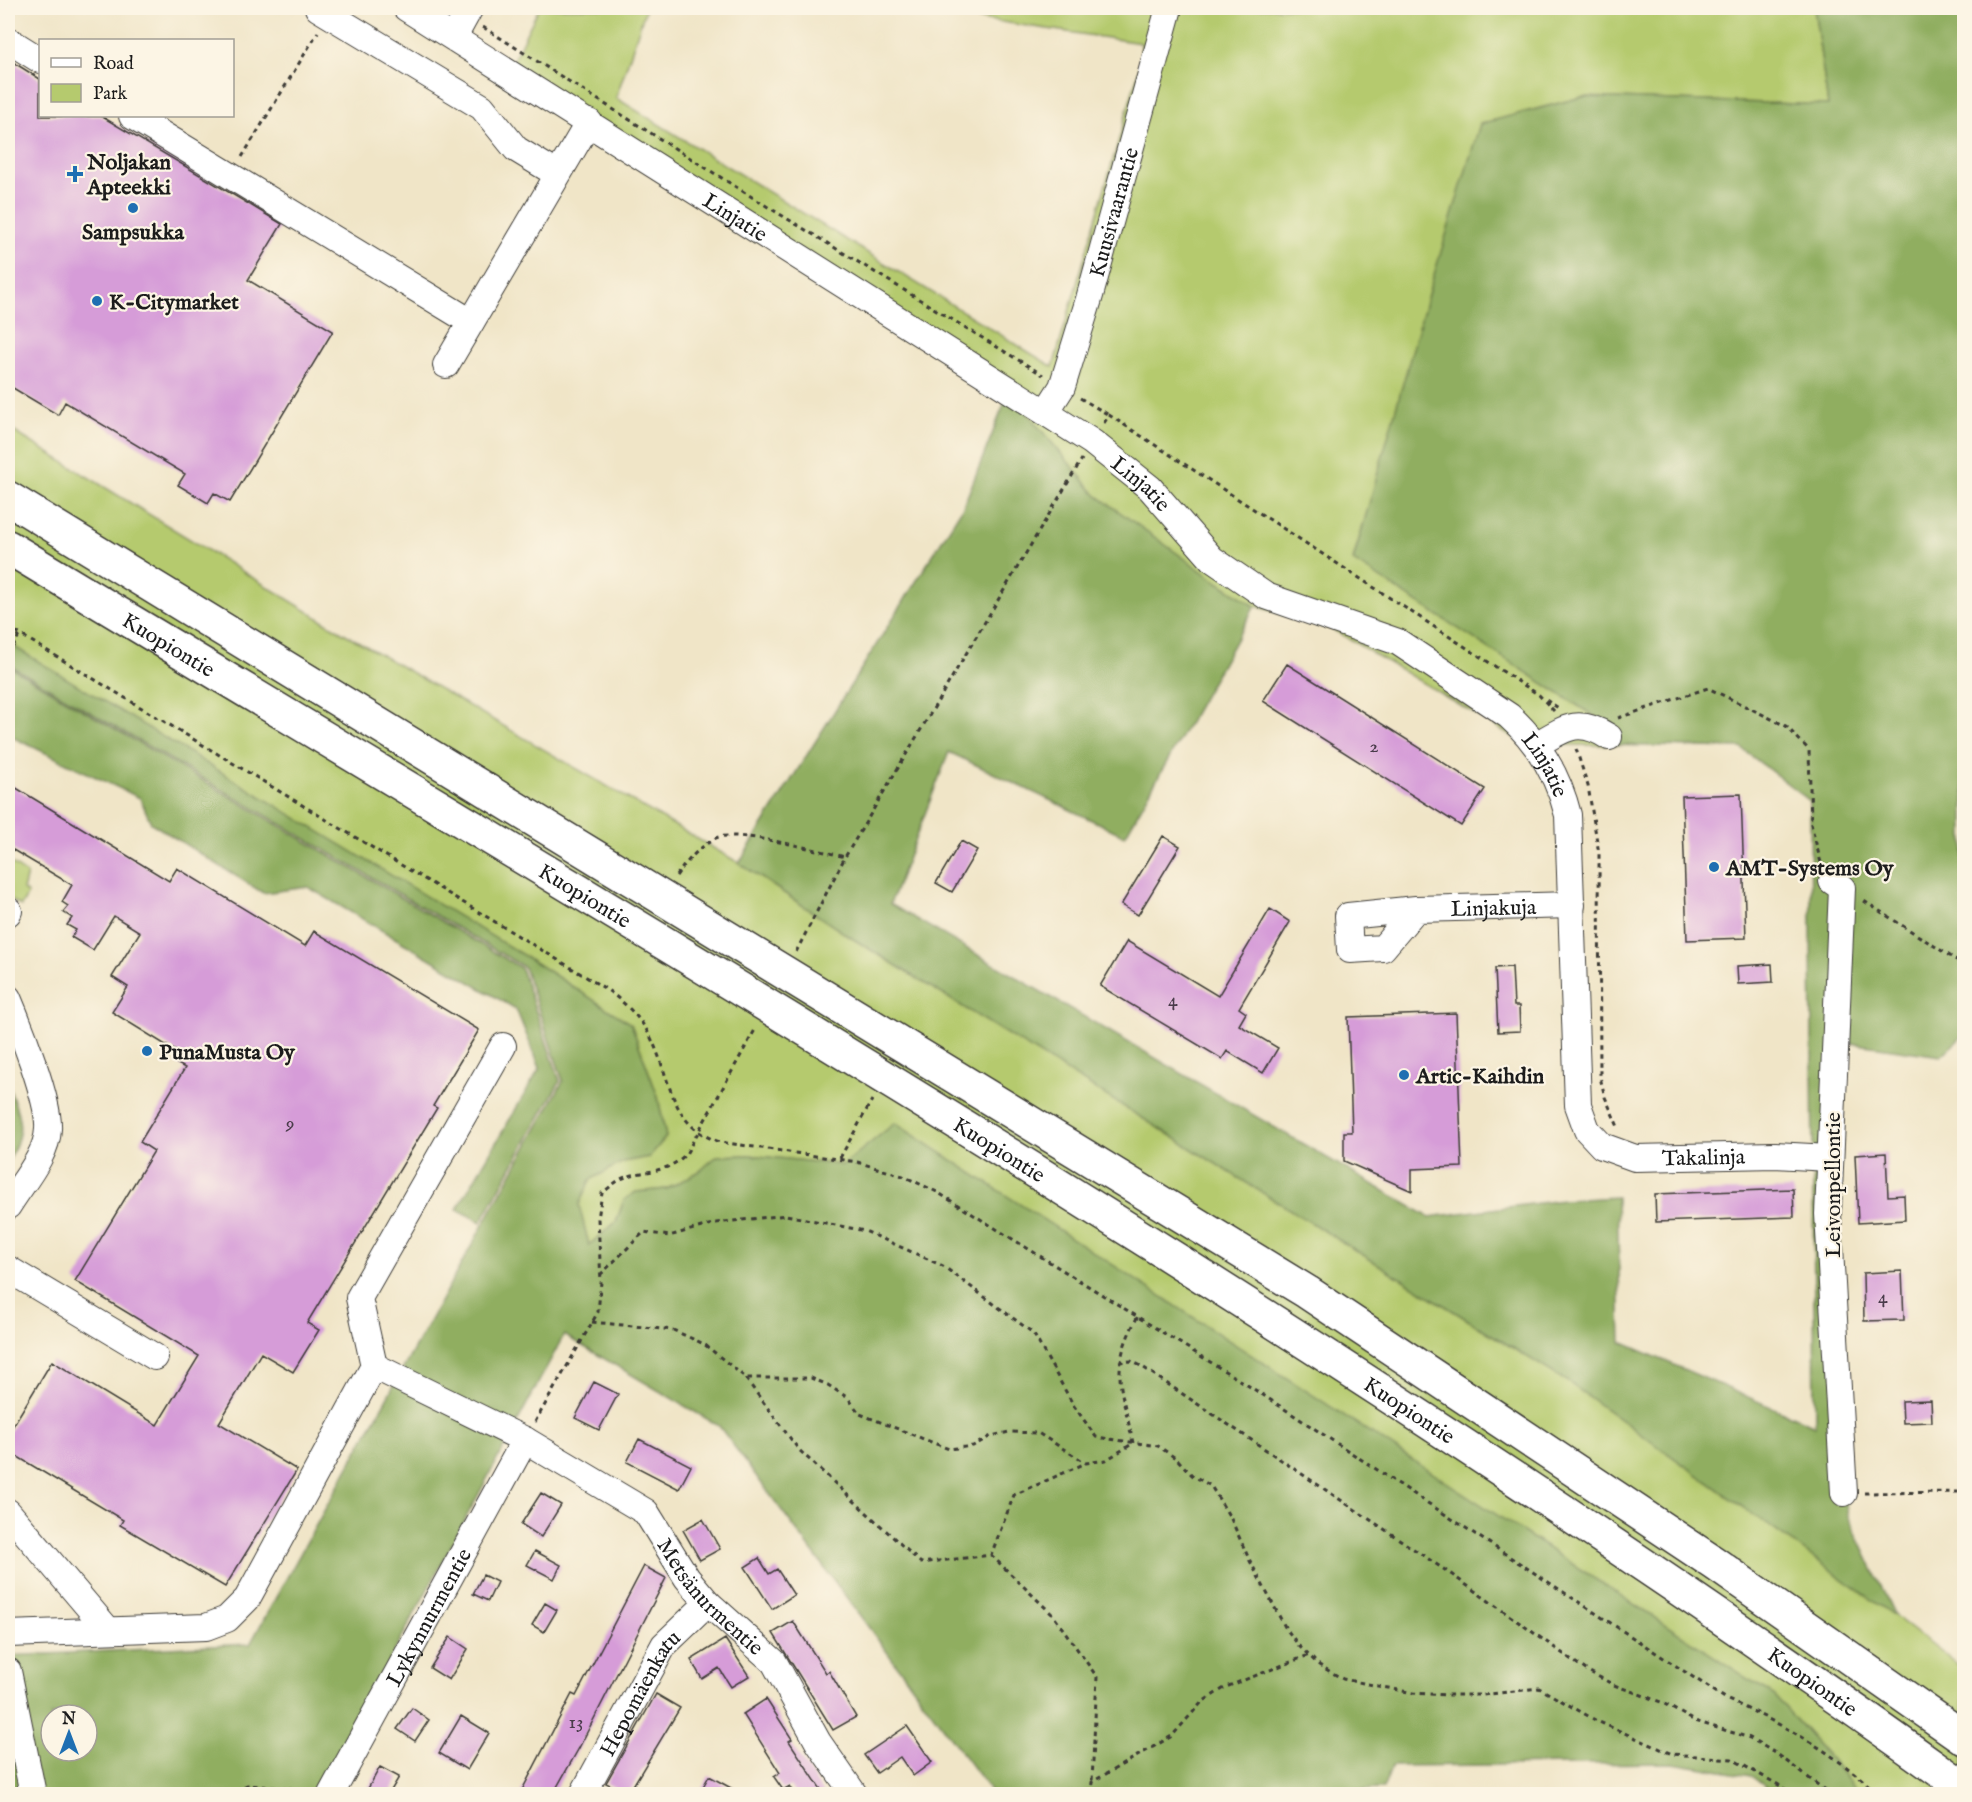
<svg xmlns="http://www.w3.org/2000/svg" width="1972" height="1802" font-family="'IM FELL English',serif">
  <rect width="100%" height="100%" fill="#fcf5e5"/>
  <filter id="ink" filterUnits="userSpaceOnUse"><feTurbulence type="fractalNoise" baseFrequency=".0167" numOctaves="2"/><feDisplacementMap in="SourceGraphic" scale="12" xChannelSelector="R" yChannelSelector="G"/><feConvolveMatrix kernelMatrix="1 2 1 2 8 2 1 2 1" color-interpolation-filters="sRGB"/></filter>
  <filter id="wash" filterUnits="userSpaceOnUse"><feTurbulence type="fractalNoise" baseFrequency=".008" numOctaves="4" result="noise"/><feDisplacementMap in="SourceGraphic" scale="24" xChannelSelector="R" yChannelSelector="G"/><feGaussianBlur stdDeviation="1.35" result="paint"/><feColorMatrix in="noise" values="0 0 0 0 0 0 0 0 0 0 0 0 0 0 0 0 0 1.4 0 .05"/><feComposite in="paint" operator="in"/></filter>
  <g filter="url(#wash)">
    <rect width="100%" height="100%" fill="#f0e5c7"/>
    <!-- green -->
    <path fill="#b5ca6e" stroke="#687345" stroke-width="1.5" d="M539,8H646L616,98L1053,367L1141,63V43L908,8H1814L1828,105L1582,97L1480,124L1353,560L1608,725L1607,745H1527L1334,630L1255,606L1210,577L1096,495L1009,392L506,74Z
      M8,428L335,628L739,863L847,935L1568,1382L1895,1616L1964,1670V1794H1861L1775,1696L843,1165L749,1155L717,1156L700,1171L667,1189L636,1192L624,1200L616,1222L589,1245L578,1205L590,1179L623,1162L649,1157L666,1137L658,1097L631,1024L8,648Z
      M8,861L27,874L23,890L28,894L21,906L8,898Z"/>
    <!-- forest -->
    <path fill="#90ae61" stroke="#56653e" stroke-width="1.5" fill-rule="evenodd" d="M1814,8H1964V1035L1941,1056L1836,1041L1844,1493L1848,1516L1895,1616L1568,1382L847,935L739,863L963,507L1009,392L1096,495L1210,577L1255,606L1125,836L949,752L890,904L1429,1217L1563,1200L1617,1197L1621,1342L1815,1426L1810,801L1741,748L1607,745L1608,725L1353,561L1429,291L1480,124L1582,97L1828,105Z
      M8,643L536,963L631,1024L658,1097L666,1137L649,1157L623,1162L590,1180L579,1205L589,1245L616,1222L624,1200L636,1192L667,1189L700,1171L717,1156L749,1155L843,1165L895,1123L1775,1696L1861,1794H1775L1751,1776L1673,1763L1392,1766L1383,1789L1261,1794H990L991,1792L719,1426L564,1335L318,1794H8V1656L250,1644L563,1081L524,967L8,664ZM51,1715H87V1751H51Z
      M8,666L521,968L560,1081L481,1222L457,1209L540,1068L516,1009L308,887L263,893L151,823L140,798L8,735Z
      M8,1084C20,1120 27,1126 8,1162Z"/>
    <g id="blocks">
      <!-- building -->
      <path fill="#d69cd8" d="M8,59L40,79V116H101L282,224L248,280L333,331L230,502L214,493L208,503L178,485L185,474L65,402L58,415L8,385Z
        M1287,664L1485,789L1461,826L1263,701Z
        M8,783L169,881L177,868L305,946L314,931L479,1030L433,1106L437,1108L307,1323L319,1330L293,1372L261,1353L219,1423L297,1470L225,1587L120,1525L123,1520L8,1451V1434L52,1361L157,1425L199,1356L75,1281L154,1151L140,1142L185,1068L176,1063L182,1055L112,1012L128,987L112,977L140,932L114,916L93,950L71,937L76,930L67,925L72,918L63,912L68,906L62,902L72,885L8,847Z
        M1741,794L1746,938L1687,940L1682,796Z
        M1163,836L1180,846L1138,915L1121,905Z
        M961,841L977,850L952,892L936,883Z
        M1270,909L1290,922L1239,1008L1246,1013L1239,1025L1278,1048L1263,1073L1227,1051L1222,1059L1100,986L1127,941L1218,996Z
        M1772,964L1773,982L1738,984L1737,966Z
        M1512,967L1514,1006H1519L1520,1031L1498,1032L1495,968Z
        M1456,1013L1462,1167L1412,1169V1191L1344,1161V1132H1352L1348,1017Z
        M1886,1153L1888,1196L1904,1195L1905,1220L1858,1223L1855,1155Z
        M1793,1189L1794,1217L1656,1222L1655,1194Z
        M1902,1271L1904,1320L1864,1321L1863,1273Z
        M594,1382L618,1394L599,1430L575,1418Z
        M1931,1400L1932,1422L1903,1423L1902,1401Z
        M639,1439L691,1466L679,1489L627,1462Z
        M541,1493L561,1505L541,1537L521,1524Z
        M703,1519L720,1549L700,1560L683,1530Z
        M535,1551L561,1565L554,1579L527,1565Z
        M759,1558L769,1574L777,1569L794,1595L772,1609L745,1567Z
        M644,1566L666,1578L579,1748L553,1794H520L572,1694L576,1696Z
        M483,1575L497,1582L488,1601L473,1594Z
        M545,1603L557,1610L544,1632L532,1625Z
        M793,1621L826,1673L829,1671L856,1717L833,1730L773,1633Z
        M450,1637L468,1649L449,1680L430,1668Z
        M725,1639L749,1676L731,1687L719,1668L702,1679L691,1660Z
        M656,1694L680,1708L628,1794L606,1783Z
        M766,1699L792,1739L789,1741L824,1794H795L790,1786L783,1790L774,1777L780,1773L743,1714Z
        M412,1708L429,1720L415,1741L397,1729Z
        M461,1716L489,1733L467,1770L439,1753Z
        M907,1726L932,1762L913,1776L900,1757L877,1773L864,1755Z
        M380,1767L399,1777L389,1794H365Z
        M709,1776L742,1794H699Z"/>
    </g>
  </g>
  <g filter="url(#ink)">
    <use href="#blocks" fill-opacity="0" stroke="#3c3a36" stroke-width="1.5"/>
    <g fill="none" stroke-linecap="round" stroke-linejoin="round">
      <defs>
        <g id="minor">
          <path d="M318,8L482,107L516,149L557,174"/>
          <path id="s1" d="M406,8L1092,442L1150,488L1212,559L1266,596L1398,642L1509,716C1539,743 1558,775 1568,815L1578,1105L1587,1130L1602,1146L1635,1158L1775,1155L1829,1158"/>
          <path d="M454,37L470,8"/>
          <path d="M8,40L40,60"/>
          <path d="M132,116L471,322"/>
          <path d="M446,365L589,122"/>
          <path id="s2" d="M1046,412L1062,387L1089,299L1169,8"/>
          <path d="M1536,745C1565,728 1578,717 1609,737"/>
          <path d="M1832,881L1842,888L1828,1214L1844,1493"/>
          <path id="s3" d="M1416,909L1383,948L1350,950L1348,916L1416,909L1572,905"/>
          <path d="M8,913L9,911"/>
          <path d="M8,998C19,1024 50,1102 48,1129C47,1156 21,1184 8,1206"/>
          <path d="M8,1269L155,1357"/>
          <path id="s4" d="M374,1366L525,1440L646,1512L687,1578L708,1603L774,1662L818,1742L854,1794"/>
          <path d="M8,1512L108,1630"/>
          <path d="M8,1634L206,1627L227,1619L247,1599L374,1366L359,1298L503,1046"/>
          <path d="M8,1671L33,1794"/>
          <path id="s5" d="M331,1794L525,1440"/>
          <path id="s6" d="M583,1794L664,1645L708,1603"/>
        </g>
        <g id="highway">
          <path d="M8,498L1307,1292L1714,1563L1964,1738"/>
          <path id="s7" d="M8,547C669,947 1337,1337 1964,1788"/>
        </g>
      </defs>
      <!-- minor casing -->
      <use href="#minor" stroke="#3c3a36" stroke-width="28"/>
      <!-- highway casing -->
      <use href="#highway" stroke="#3c3a36" stroke-width="36"/>
      <!-- path -->
      <path stroke="#3c3a36" stroke-width="3" stroke-dasharray="4.5 4.5" stroke-linecap="butt" d="M483,27L755,199L1043,375
        M242,157L318,32
        M1080,398L1109,415
        M1104,423L1109,415L1539,695L1555,712
        M8,627L606,989C624,1002 640,1017 650,1036C672,1079 669,1126 720,1142L857,1162L903,1176L937,1192L1260,1393L1728,1700C1784,1725 1833,1751 1878,1794
        M8,655L20,634
        M1546,700L1560,709
        M1618,718L1708,688L1786,726L1809,750L1811,824L1821,863
        M1576,749L1588,786L1599,854L1600,1077L1605,1097L1619,1129
        M676,876C687,861 699,847 716,838C734,829 822,851 845,857
        M1864,901L1964,965
        M796,952L845,857L1082,459
        M840,1158L872,1100
        M600,1275L644,1232L669,1236L716,1223L786,1215L865,1231L943,1266L1033,1333L1074,1406L1096,1437L1158,1446L1177,1459L1192,1475L1211,1486L1231,1519L1249,1559L1285,1627L1299,1646L1319,1665L1343,1679L1413,1693L1449,1695H1483L1539,1688L1597,1721L1672,1754L1732,1759L1795,1794
        M592,1322L673,1330L704,1344L746,1378H811L828,1385L848,1398L860,1414L949,1449L973,1446L991,1436L1009,1432L1038,1433L1086,1463L1106,1460L1132,1444
        M1119,1362L1131,1361L1141,1366L1448,1572L1586,1670L1614,1685L1661,1702L1695,1721L1750,1738L1777,1754L1830,1794
        M746,1379L799,1450L921,1563L991,1555L1014,1495L1086,1463
        M535,1422L598,1312L601,1282L598,1219L602,1193C608,1189 615,1182 621,1179C646,1168 664,1176 686,1154L756,1028
        M1133,1443C1122,1388 1108,1370 1138,1316
        M1864,1493L1964,1492
        M991,1555L1053,1615L1097,1677L1092,1782
        M228,1794L247,1785L311,1790
        M1091,1794L1092,1782L1172,1736L1202,1702L1226,1687L1309,1655"/>
      <!-- minor -->
      <use href="#minor" stroke="#fff" stroke-width="26"/>
      <!-- highway -->
      <use href="#highway" stroke="#fff" stroke-width="33"/>
    </g>
  </g>
  <!-- markers -->
  <g fill="#1f6fb2" stroke="#fcf5e5" stroke-width="2">
    <path d="M72 165h6v6h6v6h-6v6h-6v-6h-6v-6h6z"/>
    <circle cx="133" cy="208" r="6"/>
    <circle cx="97" cy="301" r="6"/>
    <circle cx="1714" cy="867" r="6"/>
    <circle cx="147" cy="1051" r="6"/>
    <circle cx="1404" cy="1075" r="6"/>
  </g>
  <g text-anchor="middle" stroke-width="4.5" stroke-linejoin="round" paint-order="stroke">
    <!-- number labels -->
    <g font-size="20" fill="#4a3c4b">
      <text x="1374" y="752">2</text>
      <text x="1173" y="1006">4</text>
      <text x="290" y="1129">9</text>
      <text x="1883" y="1303">4</text>
      <text x="576" y="1728">13</text>
    </g>
    <!-- poi labels -->
    <g font-size="22" font-weight="bold" fill="#1c1c1c" stroke="#fcf5e5" text-anchor="start">
      <text x="87" y="169">Noljakan<tspan x="87" dy="25">Apteekki</tspan></text>
      <text x="133" y="239" text-anchor="middle">Sampsukka</text>
      <text x="109" y="309">K-Citymarket</text>
      <text x="1726" y="875">AMT-Systems Oy</text>
      <text x="159" y="1059">PunaMusta Oy</text>
      <text x="1416" y="1083">Artic-Kaihdin</text>
    </g>
    <!-- street labels -->
    <g font-size="22" fill="#1c1c1c" stroke="#fcf5e5">
      <text dy="8" stroke="none"><textPath href="#s2" startOffset="212">Kuusivaarantie</textPath></text>
      <text dy="8" stroke="none"><textPath href="#s1" startOffset="390">Linjatie</textPath></text>
      <text dy="8" stroke="none"><textPath href="#s1" startOffset="876">Linjatie</textPath></text>
      <text dy="8" stroke="none"><textPath href="#s7" startOffset="188">Kuopiontie</textPath></text>
      <text dy="8" stroke="none"><textPath href="#s1" startOffset="1380">Linjatie</textPath></text>
      <text dy="8" stroke="none"><textPath href="#s7" startOffset="674">Kuopiontie</textPath></text>
      <text dy="8" stroke="none"><textPath href="#s3" startOffset="264">Linjakuja</textPath></text>
      <text dy="8" stroke="none"><textPath href="#s7" startOffset="1160">Kuopiontie</textPath></text>
      <text dy="8" stroke="none"><textPath href="#s1" startOffset="1878">Takalinja</textPath></text>
      <text transform="translate(1832 1185) rotate(-90)" y="8">Leivonpellontie</text>
      <text dy="8" stroke="none"><textPath href="#s7" startOffset="1646">Kuopiontie</textPath></text>
      <text dy="8" stroke="none"><textPath href="#s4" startOffset="416">Metsänurmentie</textPath></text>
      <text dy="8" stroke="none"><textPath href="#s5" startOffset="202">Lykynnurmentie</textPath></text>
      <text dy="8" stroke="none"><textPath href="#s7" startOffset="2132">Kuopiontie</textPath></text>
      <text dy="8" stroke="none"><textPath href="#s6" startOffset="116">Hepomäenkatu</textPath></text>
    </g>
  </g>
  <!-- margin -->
  <rect width="1972" height="1802" fill="none" stroke="#fcf5e5" stroke-width="30"/>
  <!-- legend -->
  <rect x="39" y="39" width="195" height="78" fill="#fcf5e5" stroke="#a29e95" stroke-width="1.5"/>
  <rect x="51" y="58" width="30" height="9" fill="#ffffff" stroke="#a29e95" stroke-width="1.5"/>
  <text x="93" y="69" font-size="18" fill="#1c1c1c">Road</text>
  <rect x="51" y="84" width="30" height="18" fill="#b5ca6e" stroke="#a29e95" stroke-width="1.5"/>
  <text x="93" y="99" font-size="18" fill="#1c1c1c">Park</text>
  <!-- north arrow -->
  <g transform="translate(69 1733)"><circle r="28" fill="#fcf5e5" stroke="#a29e95" stroke-width="1.5"/>
  <path d="M0-4.5L10 22L0 15L-10 22Z" fill="#1f6fb2"/>
  <text y="-9" font-size="16" font-weight="bold" text-anchor="middle" fill="#1c1c1c">N</text>
  </g>
</svg>
